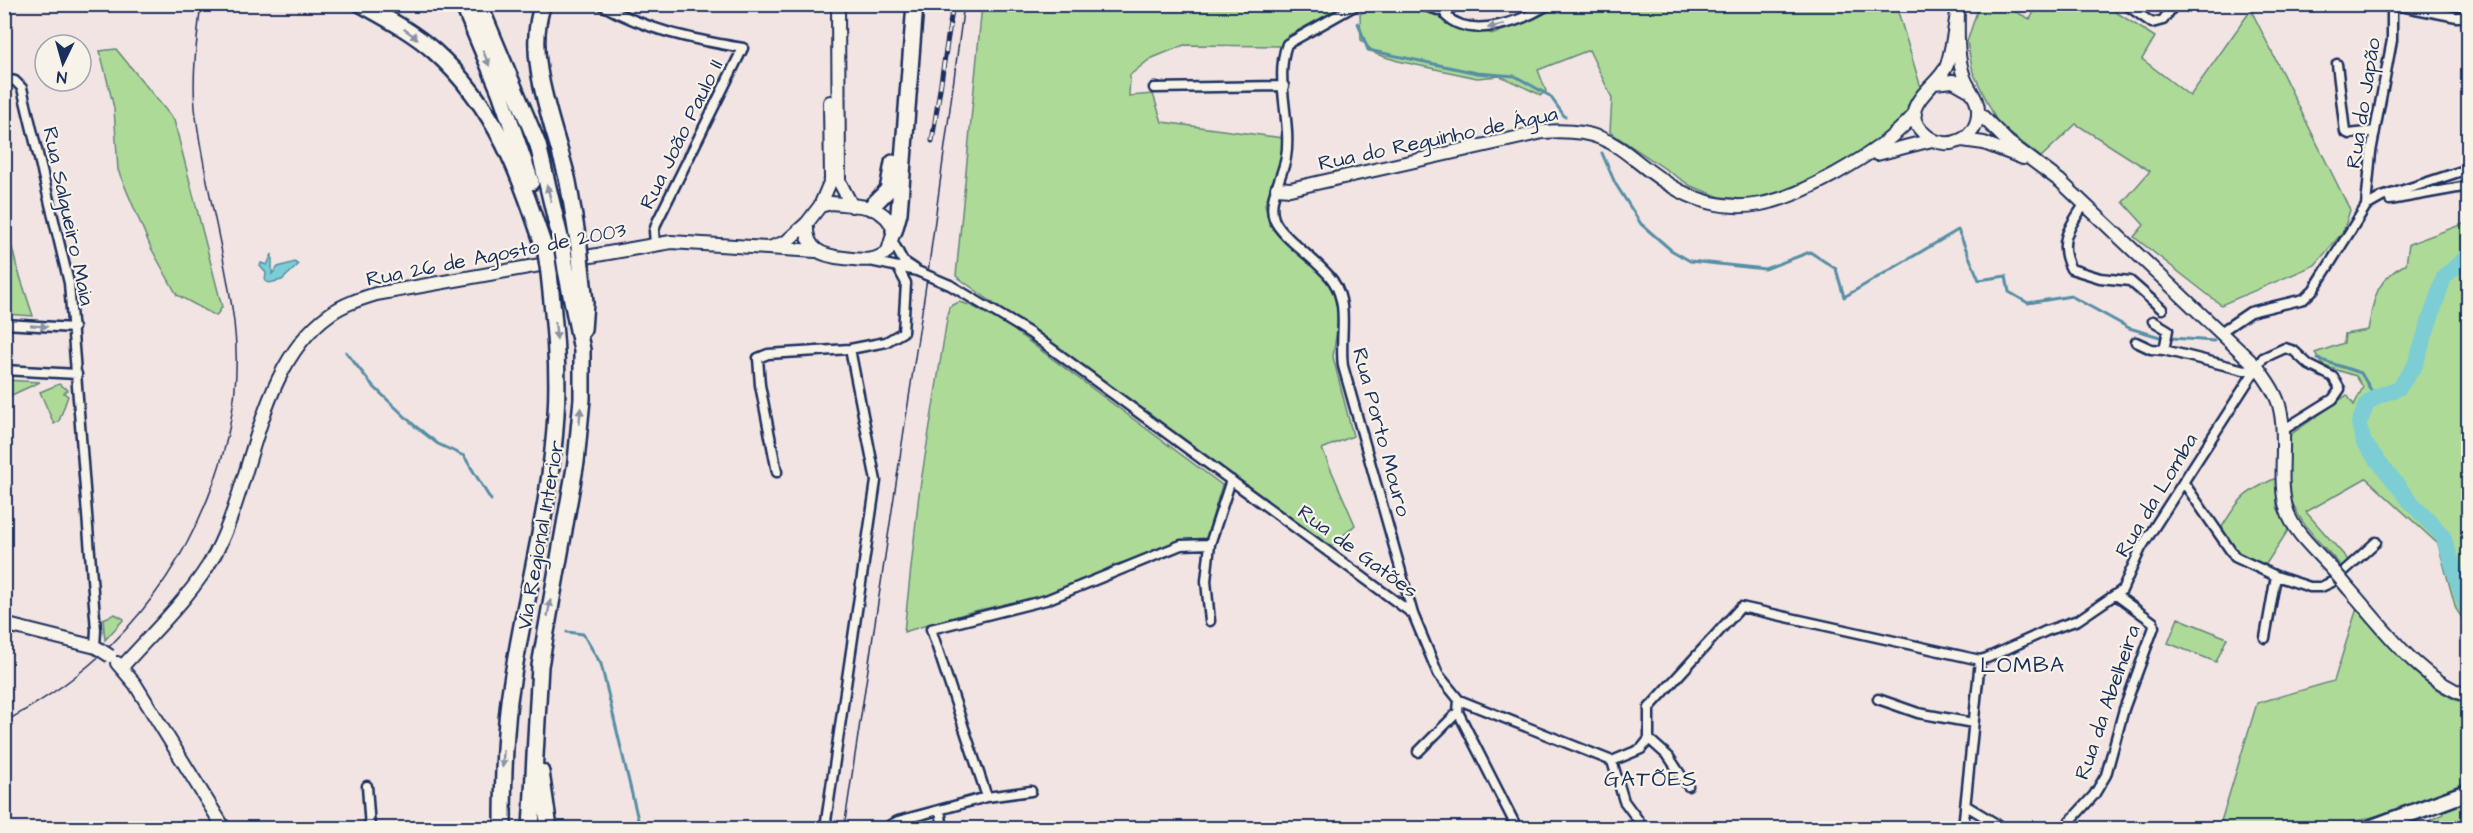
<svg xmlns="http://www.w3.org/2000/svg" width="2473" height="833" font-family="'Architects Daughter',sans-serif">
  <rect width="100%" height="100%" fill="#f2e4e2"/>
  <filter id="ink" filterUnits="userSpaceOnUse"><feTurbulence type="fractalNoise" baseFrequency=".0167" numOctaves="2"/><feDisplacementMap in="SourceGraphic" scale="12" xChannelSelector="R" yChannelSelector="G"/><feConvolveMatrix kernelMatrix="1 2 1 2 8 2 1 2 1" color-interpolation-filters="sRGB"/></filter>
  <g filter="url(#ink)">
    <!-- green -->
    <path fill="#aeda98" stroke="#64847b" stroke-width="1.5" d="M982,5H1346L1289,35L1280,46L1184,45L1150,59L1130,75L1129,96L1153,94L1162,122L1283,138V157L1265,204L1269,223L1332,287L1339,315L1333,357L1353,436L1322,449L1355,525L1329,548L956,276Z
      M1376,5H1401L1441,17L1447,24L1494,34L1553,10L1558,5H1896L1921,88L1904,123L1882,141L1792,191L1752,200L1720,197L1691,186L1610,132L1612,98L1589,50L1538,70L1546,91L1541,95L1500,76L1477,78L1398,61L1376,54L1361,40L1360,14Z
      M1979,5H2002L2030,19L2038,5H2105L2155,37L2142,59L2190,96L2251,10L2350,210L2343,232L2315,265L2221,305L2134,237L2144,225L2123,202L2150,171L2076,124L2041,157L1998,124L1973,72L1967,42Z
      M116,49L174,120L222,307L216,316L177,295L151,248L118,170L114,108L100,51Z
      M4,214L16,264L33,316L5,314Z
      M2468,222V627L2456,609L2438,544L2366,478L2306,512L2349,561L2342,567C2323,545 2291,518 2289,487C2288,470 2290,452 2290,435L2347,395L2354,405L2363,387L2356,376L2324,366L2315,353L2344,343L2345,334L2368,330C2374,298 2375,280 2406,264L2409,244Z
      M959,302L970,305L1007,325L1222,485L1206,539L1180,542L1152,554L1114,565L1072,587L1044,596L974,611L904,632L919,494L949,307Z
      M5,380L40,382L5,398Z
      M59,384L68,390L64,393L68,396L59,421L54,424L40,392Z
      M2276,478L2277,507L2289,529L2264,567C2243,557 2231,550 2222,527C2240,497 2244,493 2276,478Z
      M2357,608C2391,646 2419,688 2468,705V828H2415L2444,814L2436,795C2398,809 2339,833 2301,823L2286,828H2219L2257,703L2334,681Z
      M115,614L124,619L105,640L103,619Z
      M2178,618L2227,638L2216,662L2168,643Z"/>
    <!-- water -->
    <path fill="#7ccdd4" stroke="#558ea5" stroke-width="1.5" d="M272,254V274L278,267L295,262L298,265L282,280L269,283L265,281L266,273L260,266L261,263L267,265Z"/>
    <g fill="none" stroke-linecap="round" stroke-linejoin="round">
      <!-- stream -->
      <path stroke="#558ea5" stroke-width="3" d="M1358,23L1368,50L1477,73L1515,76L1550,96L1565,117
        M1602,153L1615,183L1641,224L1671,250L1690,261L1765,269L1810,252L1836,269L1844,297L1958,230L1979,280L2006,276L2009,292L2028,303L2071,296L2129,328L2160,337
        M2172,338L2214,341
        M346,352L373,386L415,426L438,444L464,456L491,500
        M2318,359L2361,373L2375,397
        M567,632L583,634L601,664L640,828"/>
      <!-- river -->
      <path stroke="#7ccdd4" stroke-width="16" d="M2468,256L2444,277L2415,365L2399,388L2375,397L2367,404L2359,423L2364,443L2413,505L2443,536L2468,612"/>
      <defs>
        <path id="street" d="M600,4C649,31 690,39 743,48L657,222L654,231L655,244
          M1358,4L1287,44C1274,79 1292,121 1286,157C1283,177 1267,199 1274,219C1282,239 1321,262 1333,281C1350,306 1339,337 1343,366L1413,614L1438,674L1459,700L1612,761L1641,749L1649,739V708L1741,607L1980,660L1987,658L2046,631L2078,620L2122,590L2141,548L2263,358L2285,348L2294,351L2309,365L2333,377L2340,389L2333,399L2283,430
          M1421,4L1447,13L1446,16C1472,40 1523,21 1549,4
          M2125,4L2152,23L2163,20L2175,4
          M2390,4L2457,17L2468,15
          M1447,13L1454,4
          M2467,16L2468,47
          M2337,64L2345,132L2349,134L2375,131
          M4,79L15,81L22,88L69,283L96,630L95,646
          M1154,88L1284,86
          M2390,200L2468,186
          M2084,205C2069,227 2057,243 2071,269L2100,278L2130,281L2162,309
          M2366,206L2371,152L2392,40V5
          M893,242L903,261L915,269
          M870,261L917,271
          M950,285L1030,333L1413,614
          M2153,321L2168,330L2164,350
          M4,324L74,328
          M2222,331L2250,312L2304,299L2314,289L2366,206L2382,197L2468,169
          M2136,342L2151,349L2164,350L2244,370L2258,368
          M4,370L77,374
          M777,472L760,385L758,358L768,354L850,349
          M2184,483L2235,557L2276,576L2310,587H2321L2332,582L2376,542
          M1210,544L1206,581L1210,621
          M2265,638L2276,576
          M1878,699L1918,713L1973,723
          M1459,700L1458,712L1517,828
          M1649,739L1669,757L1688,786
          M1418,752L1458,712
          M1612,761L1624,801L1644,828
          M367,786L370,828
          M987,797L931,629L1046,600L1181,545L1210,544L1231,480
          M1965,805L2003,828
          M940,810L943,828
          M825,828L876,481L850,349L886,342L903,332L906,283L898,268
          M891,828L890,825L898,821L987,797L1031,791
          M1963,828L1980,660
          M2064,828L2094,795L2106,775L2124,709L2154,627L2153,622L2116,595"/>
        <path id="secondary" d="M838,4L839,181L852,206
          M1958,6C1955,25 1953,46 1947,65C1940,86 1891,107 1927,136C1948,153 1980,138 1978,110C1978,98 1968,89 1964,77C1956,55 1958,28 1958,4
          M1934,83L1953,81L1969,90
          M1978,112L2008,142L2060,181L2258,368C2267,381 2277,394 2280,409C2288,443 2277,478 2287,511C2294,533 2318,553 2333,570
          M1962,140L1984,143L2023,158
          M1877,154L1932,140
          M1277,188L1290,189L1543,132C1620,126 1623,160 1680,191C1738,221 1783,202 1835,174C1865,157 1892,140 1915,114
          M831,203C856,206 885,203 894,231L888,251C874,263 862,260 844,258C821,256 805,249 807,223L820,206Z
          M820,206L831,180L830,102
          M772,247L786,242L807,223
          M2349,589C2384,628 2417,678 2468,696
          M4,624L96,647
          M117,663L135,684L224,828
          M122,667C153,632 192,596 215,554C254,480 258,365 330,314C344,304 360,299 376,294L671,242L816,251"/>
        <path id="highway" d="M361,4C386,18 413,32 434,51C497,107 520,175 546,253
          M463,4L500,92L531,182
          M479,4L538,145L563,250
          M543,4C523,57 556,129 568,182C572,203 575,225 579,246
          M871,207L888,190L893,163
          M894,231L899,213L915,4
          M581,267L585,302L583,330
          M541,772L549,828
          M503,828C503,786 504,744 509,701C522,605 551,510 556,414C559,366 554,320 549,273
          M531,828L540,666L576,462L582,399V350L566,270
          M2371,828L2468,792"/>
      </defs>
      <!-- street casing -->
      <use href="#street" stroke="#1b2f5e" stroke-width="13"/>
      <!-- secondary casing -->
      <use href="#secondary" stroke="#1b2f5e" stroke-width="16"/>
      <!-- highway casing -->
      <use href="#highway" stroke="#1b2f5e" stroke-width="20"/>
      <!-- street -->
      <use href="#street" stroke="#f7f3e8" stroke-width="8"/>
      <!-- secondary -->
      <use href="#secondary" stroke="#f7f3e8" stroke-width="12"/>
      <!-- highway -->
      <use href="#highway" stroke="#f7f3e8" stroke-width="15"/>
      <!-- tram -->
      <path stroke="#1b2f5e" stroke-width="1.5" d="M4,722C43,701 80,676 111,645C193,563 248,439 234,322C225,250 203,180 195,108C192,74 197,38 201,4
        M844,828L929,265L964,4"/>
      <defs>
        <path id="rail" d="M932,141L953,4"/>
      </defs>
      <!-- rail casing -->
      <use href="#rail" stroke="#1b2f5e" stroke-width="5"/>
      <!-- rail -->
      <use href="#rail" stroke="#f7f3e8" stroke-width="3" stroke-dasharray="9" stroke-linecap="butt"/>
      <defs>
        <path id="street-bridge" d="M917,271L950,285"/>
        <path id="secondary-bridge" d="M2333,570L2349,589
          M96,647L110,656"/>
        <path id="highway-bridge" d="M579,246L581,267
          M563,250L566,270
          M546,253L549,273"/>
      </defs>
      <!-- street-bridge casing -->
      <use href="#street-bridge" stroke="#1b2f5e" stroke-width="13" stroke-linecap="butt"/>
      <!-- secondary-bridge casing -->
      <use href="#secondary-bridge" stroke="#1b2f5e" stroke-width="16" stroke-linecap="butt"/>
      <!-- highway-bridge casing -->
      <use href="#highway-bridge" stroke="#1b2f5e" stroke-width="20" stroke-linecap="butt"/>
      <!-- street-bridge -->
      <use href="#street-bridge" stroke="#f7f3e8" stroke-width="8"/>
      <!-- secondary-bridge -->
      <use href="#secondary-bridge" stroke="#f7f3e8" stroke-width="12"/>
      <!-- highway-bridge -->
      <use href="#highway-bridge" stroke="#f7f3e8" stroke-width="15"/>
    </g>
    <!-- one-way arrows -->
    <defs><path id="oneway-solid" d="M-6-.8H1V-3.2L6.5 0L1 3.2V.8H-6Z" transform="scale(1.5)"/></defs>
    <g fill="#8991a3">
      <use href="#oneway-solid" transform="translate(1496 26) rotate(167)"/>
      <use href="#oneway-solid" transform="translate(411 34) rotate(36)"/>
      <use href="#oneway-solid" transform="translate(486 58) rotate(67)"/>
      <use href="#oneway-solid" transform="translate(549 193) rotate(-104)"/>
      <use href="#oneway-solid" transform="translate(39 326) rotate(4)"/>
      <use href="#oneway-solid" transform="translate(556 331) rotate(84)"/>
      <use href="#oneway-solid" transform="translate(580 416) rotate(-85)"/>
      <use href="#oneway-solid" transform="translate(549 608) rotate(-80)"/>
      <use href="#oneway-solid" transform="translate(503 759) rotate(94)"/>
    </g>
  </g>
  <g text-anchor="middle" stroke-width="4.5" stroke-linejoin="round" paint-order="stroke">
    <!-- street labels -->
    <g font-size="21" fill="#1b2f5e" stroke="#f7f3e8">
      <text transform="translate(2363 103) rotate(-81)" y="7">Rua do Japão</text>
      <text transform="translate(681 134) rotate(-64)" y="7">Rua João Paulo II</text>
      <text transform="translate(1438 138) rotate(-12)" y="7">Rua do Reguinho de Água</text>
      <text transform="translate(69 216) rotate(78)" y="7">Rua Salgueiro Maia</text>
      <text transform="translate(496 254) rotate(-11)" y="7">Rua 26 de Agosto de 2003</text>
      <text transform="translate(1382 432) rotate(75)" y="7">Rua Porto Mouro</text>
      <text transform="translate(2156 495) rotate(-59)" y="7">Rua da Lomba</text>
      <text transform="translate(540 535) rotate(-80)" y="7">Via Regional Interior</text>
      <text transform="translate(1358 551) rotate(36)" y="7">Rua de Gatões</text>
      <text transform="translate(2107 702) rotate(-71)" y="7">Rua da Abelheira</text>
    </g>
    <!-- neighbourhood labels -->
    <g font-size="22" letter-spacing="1.5" fill="#1b2f5e" stroke="#f7f3e8">
      <text x="2023" y="672">LOMBA</text>
      <text x="1651" y="786">GATÕES</text>
    </g>
  </g>
  <!-- margin -->
  <rect width="2473" height="833" fill="none" stroke="#f7f3e8" stroke-width="24"/>
  <rect x="12" y="12" width="2449" height="809" fill="none" stroke="#1b2f5e" stroke-width="2" filter="url(#ink)"/>
  <!-- north arrow -->
  <g transform="translate(63 63) rotate(185)"><circle r="28" fill="#f7f3e8" stroke="#9fa5b1" stroke-width="1.5"/>
  <path d="M0-4.5L10 22L0 15L-10 22Z" fill="#1b2f5e"/>
  <text y="-9" font-size="16" font-weight="bold" text-anchor="middle" fill="#1b2f5e">N</text>
  </g>
</svg>
